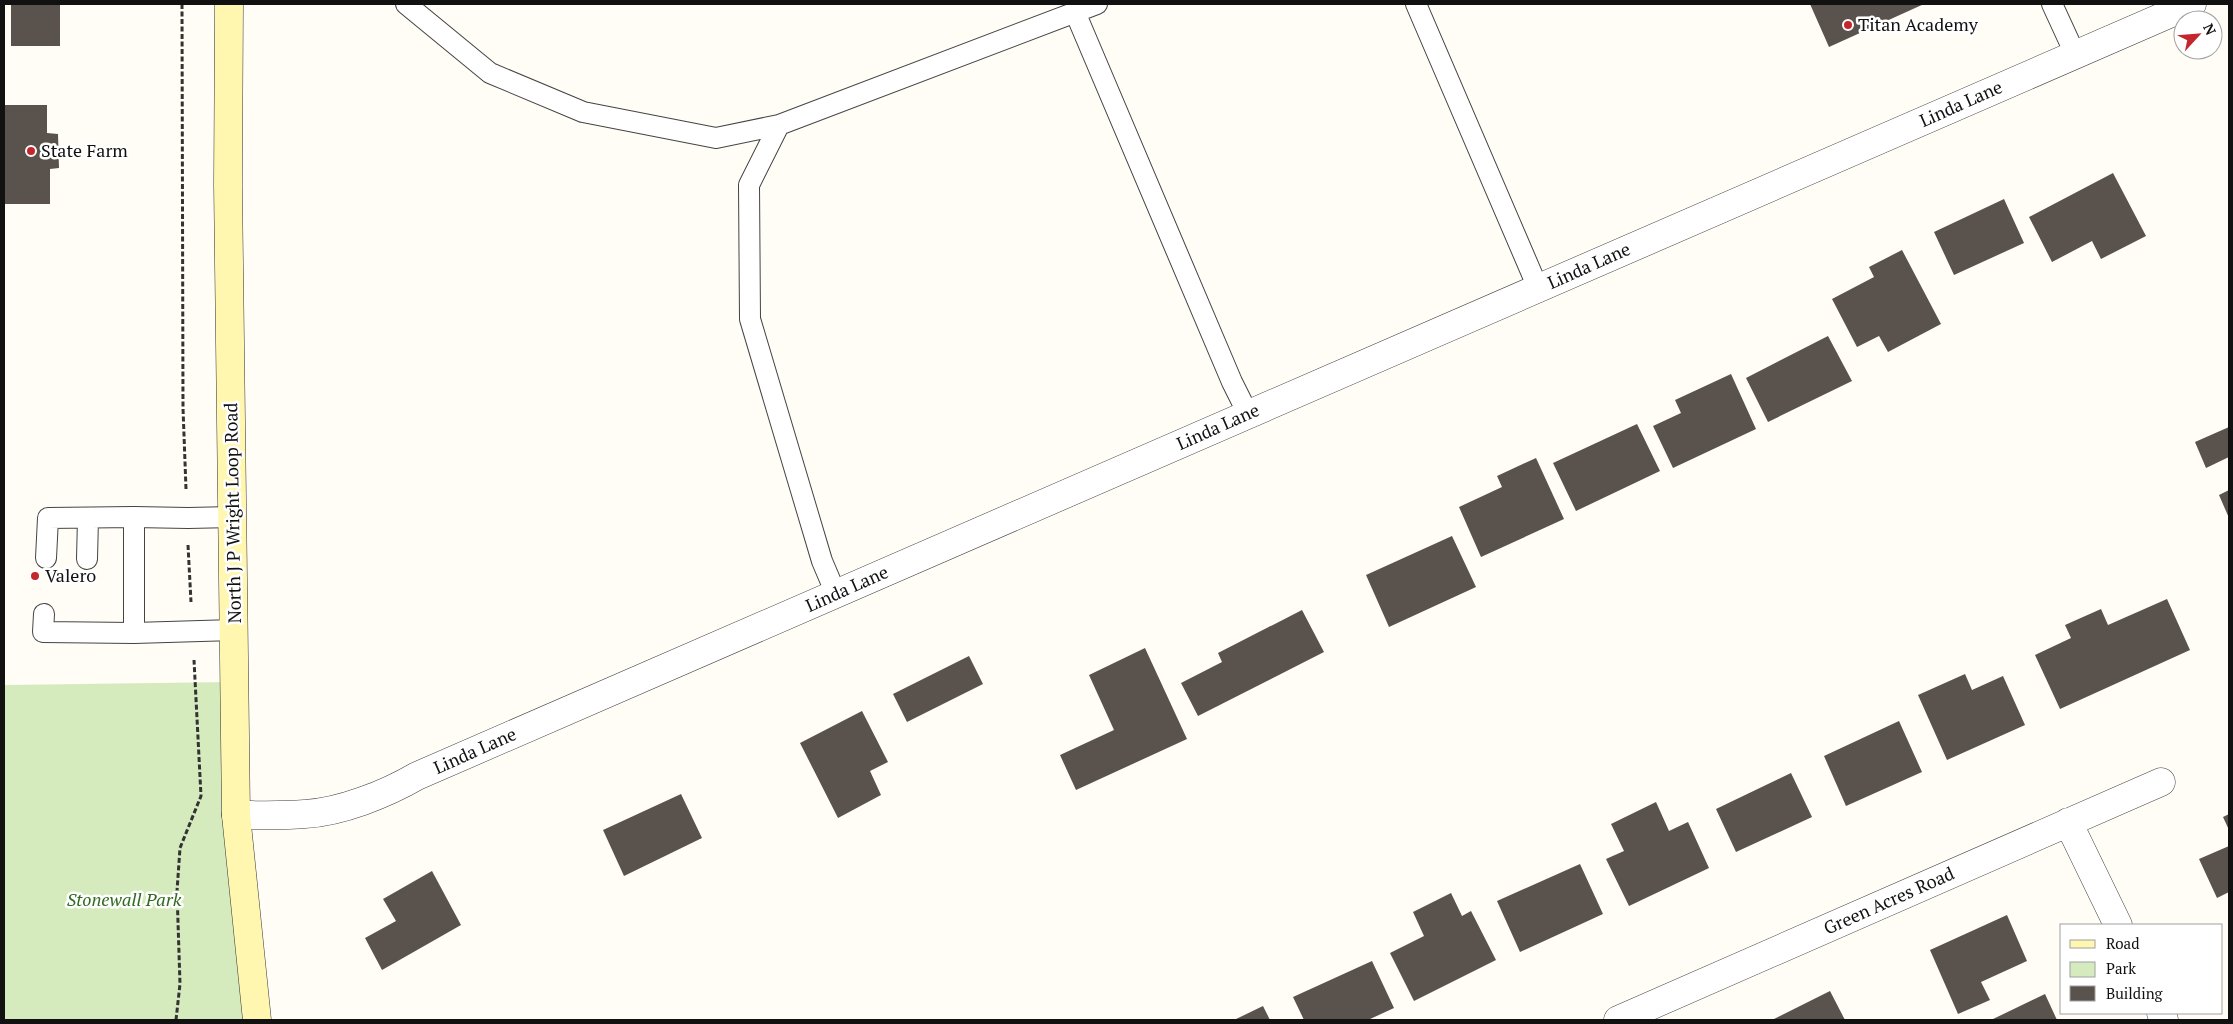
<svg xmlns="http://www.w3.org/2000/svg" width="2233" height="1024" font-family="'PT Serif',serif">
  <rect width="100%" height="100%" fill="#fffdf5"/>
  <!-- green -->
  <path fill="#d5ebbd" d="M233,682L257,1020H4V685Z"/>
  <!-- building -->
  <path fill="#5a524d" d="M11,4H60V46H11Z
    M1810,4H1924L1829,47Z
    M4,105H47V133L58,134L59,168L50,169V204H4Z
    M2113,173L2146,236L2101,259L2092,241L2052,262L2029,217Z
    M2004,199L2024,243L1954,275L1934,232Z
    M1902,250L1941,324L1888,352L1879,336L1857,347L1832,299L1874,277L1869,267Z
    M1828,336L1852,381L1768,422L1746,378Z
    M1731,374L1756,429L1673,468L1653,426L1681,413L1675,400Z
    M1637,424L1660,471L1576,511L1553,463Z
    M2229,427V457L2206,468L2195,442Z
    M1536,458L1564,519L1481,557L1459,507L1502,487L1497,476Z
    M2229,490V518L2219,495Z
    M1452,536L1476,587L1389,627L1366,575Z
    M2167,599L2190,650L2060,709L2035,655L2071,638L2065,625L2101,609L2108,625Z
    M1302,610L1324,652L1198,716L1181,683L1222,662L1218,653Z
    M1145,648L1187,739L1076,790L1060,755L1114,730L1089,675Z
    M969,656L983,684L907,722L893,694Z
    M1965,674L1972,690L2003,676L2025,725L1947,760L1918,695Z
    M862,711L888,762L870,771L881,795L838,818L800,743Z
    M1899,721L1922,772L1846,806L1824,756Z
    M1791,773L1812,817L1736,852L1716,809Z
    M681,794L702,838L624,876L603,830Z
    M1656,802L1669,831L1688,822L1709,868L1629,906L1606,859L1624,851L1611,824Z
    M2229,814V830L2223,817Z
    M2229,846V892L2217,898L2199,859Z
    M1580,864L1603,914L1520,952L1497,901Z
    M432,871L461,925L382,970L365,938L396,921L383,899Z
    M1451,893L1462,916L1471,911L1496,960L1414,1001L1390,953L1424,936L1413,912Z
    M2007,915L2027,961L1981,982L1990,1000L1958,1014L1930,950Z
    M1372,961L1394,1008L1368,1020H1304L1293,997Z
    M1830,991L1845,1020H1772Z
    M2045,994L2057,1020H1991Z
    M1263,1006L1270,1020H1234Z"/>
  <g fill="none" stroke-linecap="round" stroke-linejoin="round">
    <defs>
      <path id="service" d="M406,4L490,73L583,112L716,138L779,125
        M1416,4L1538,288
        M2052,4L2075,54
        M1075,12L1232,382L1248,414
        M233,517L188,518L134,517V633L234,630
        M46,558L48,518L134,517
        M87,559L88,518
        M836,594L822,561L750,319L749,185L779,125L1097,4
        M44,614L43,632L134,633"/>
      <path id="minor" d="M2068,822L2118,925
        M2161,1013L2164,1020
        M1618,1020L2161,782"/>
      <path id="tertiary" d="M236,815C258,815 282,816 305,814C341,812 386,794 417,776L2192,4"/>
      <path id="secondary" d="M229,4L228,185L236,815L257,1020"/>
    </defs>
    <!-- service casing -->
    <use href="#service" stroke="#444" stroke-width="22"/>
    <!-- minor casing -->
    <use href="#minor" stroke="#444" stroke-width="29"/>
    <!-- tertiary casing -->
    <use href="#tertiary" stroke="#444" stroke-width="29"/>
    <!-- secondary casing -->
    <use href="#secondary" stroke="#333" stroke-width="29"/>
    <!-- path -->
    <path stroke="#333" stroke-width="3" stroke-dasharray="5 2.5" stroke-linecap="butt" d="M182,4L183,408L186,489
      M188,545L191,602
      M176,1020L180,984L177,891L180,848L201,796L194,660"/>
    <!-- service -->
    <use href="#service" stroke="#fff" stroke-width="20"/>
    <!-- minor -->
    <use href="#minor" stroke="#fff" stroke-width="28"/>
    <!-- tertiary -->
    <use href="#tertiary" stroke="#fff" stroke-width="28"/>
    <!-- secondary -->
    <use href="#secondary" stroke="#fff6b0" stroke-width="28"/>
  </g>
  <!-- markers -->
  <g fill="#c4262e" stroke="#fff" stroke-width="2">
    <circle cx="1848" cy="25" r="5"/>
    <circle cx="31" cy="151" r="5"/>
    <circle cx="35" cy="576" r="5"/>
  </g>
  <g text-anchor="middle" stroke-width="5" stroke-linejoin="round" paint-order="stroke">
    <!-- poi labels -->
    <g font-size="18" fill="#111" stroke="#fff" text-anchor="start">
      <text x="1858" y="31">Titan Academy</text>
      <text x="41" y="157">State Farm</text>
      <text x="45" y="582">Valero</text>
    </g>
    <!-- street labels -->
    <g font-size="18" fill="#111" stroke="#fff">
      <text transform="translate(1961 104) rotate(-24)" y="6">Linda Lane</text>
      <text transform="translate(1589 266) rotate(-24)" y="6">Linda Lane</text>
      <text transform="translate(1218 427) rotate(-24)" y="6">Linda Lane</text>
      <text transform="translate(233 513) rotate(-91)" y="6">North J P Wright Loop Road</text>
      <text transform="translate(847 589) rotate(-24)" y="6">Linda Lane</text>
      <text transform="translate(475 751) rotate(-24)" y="6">Linda Lane</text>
      <text transform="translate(1889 901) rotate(-24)" y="6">Green Acres Road</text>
    </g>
    <!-- park labels -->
    <g font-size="18" font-style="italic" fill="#2f6b1f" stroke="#fff">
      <text x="124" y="906">Stonewall Park</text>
    </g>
  </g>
  <!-- border -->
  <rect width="2233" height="1024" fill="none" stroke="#111111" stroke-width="10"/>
  <!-- legend -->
  <rect x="2060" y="924" width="162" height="90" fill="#ffffff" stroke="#a0a0a0"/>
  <rect x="2070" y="940" width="25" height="8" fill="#fff6b0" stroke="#a0a0a0"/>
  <text x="2106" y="949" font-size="15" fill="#111111">Road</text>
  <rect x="2070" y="962" width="25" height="15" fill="#d5ebbd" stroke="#a0a0a0"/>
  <text x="2106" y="974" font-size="15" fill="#111111">Park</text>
  <rect x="2070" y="986" width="25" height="15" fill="#5a524d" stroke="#a0a0a0"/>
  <text x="2106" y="999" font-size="15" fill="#111111">Building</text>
  <!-- north arrow -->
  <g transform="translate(2198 35) rotate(64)"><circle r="24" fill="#ffffff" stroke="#a0a0a0"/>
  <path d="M0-4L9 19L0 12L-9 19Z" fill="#c4262e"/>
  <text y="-8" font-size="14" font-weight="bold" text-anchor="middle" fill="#111111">N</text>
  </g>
</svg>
